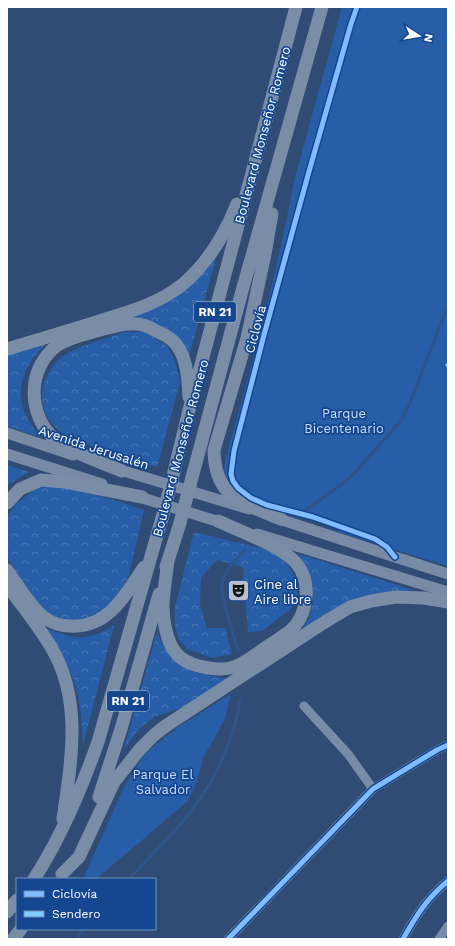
<svg xmlns="http://www.w3.org/2000/svg" width="455" height="946" font-family="'Work Sans',sans-serif">
  <defs>
    <pattern id="forest-crowns" width="20" height="18" patternUnits="userSpaceOnUse"><rect width="20" height="18" fill="#275ea7"/><path d="M2 6a3 3 0 1 1 6 0M12 15a3 3 0 1 1 6 0" fill="none" stroke="#4776b4"/></pattern>
  </defs>
  <rect width="100%" height="100%" fill="#304c74"/>
  <!-- green -->
  <path fill="#275ea7" d="M342,7H448V566L341,533L333,527L245,499L232,487L227,479L224,471L225,461L264,319L281,246L295,177Z
    M231,694L224,721L203,758L197,781L188,801L96,879H83L123,789L145,753L178,727Z"/>
  <!-- forest -->
  <path fill="url(#forest-crowns)" d="M218,251L188,360L182,347L127,318Z
    M125,332H145L167,346L175,361L180,383L157,467L66,437C58,430 51,424 46,414C35,391 49,362 70,352C85,344 109,338 125,332Z
    M52,338C27,360 10,389 29,421C32,427 36,432 40,437L7,426V355Z
    M7,465L29,472L7,485Z
    M53,486L101,496L144,510L129,575L119,596L105,611L86,621L69,622L49,614L37,605L7,557V517L16,504L35,489Z
    M194,532L268,550L277,554L288,565L295,577L297,595L291,609L262,631L248,632L243,567L217,560L201,578L200,605L207,628H225L232,654L212,658L187,649L179,639L175,627V607Z
    M299,554L413,590L399,592L302,630L309,618L313,602L312,583L310,574Z
    M114,625L83,745C82,720 80,692 69,669C62,655 52,643 45,628C74,639 86,643 114,625Z
    M157,632C174,670 190,672 228,679L184,707L154,717L139,729L124,749Z"/>
  <g fill="none" stroke-linecap="round" stroke-linejoin="round">
    <!-- stream -->
    <path stroke="#2f5489" stroke-width="3" d="M306,510L350,478L400,422L410,403L448,305
      M238,650C234,637 220,594 222,583C226,569 236,559 245,550
      M129,879C151,855 176,832 195,806C217,776 235,737 240,700
      M76,939L84,929"/>
    <!-- minor -->
    <path stroke="#778ca7" stroke-width="9" d="M304,706L348,754L373,789
      M228,939L373,789L437,750L448,745
      M403,939C416,916 427,898 448,881
      M439,939L448,926"/>
    <!-- major -->
    <path stroke="#778aa6" stroke-width="11" d="M7,433L73,455
      M7,454L102,484
      M114,468L249,509
      M133,495L226,524
      M273,517L395,557L448,574
      M257,534L448,592"/>
    <!-- highway -->
    <path stroke="#798da7" stroke-width="13" d="M272,214L265,254L247,338L214,450C215,499 243,503 281,519
      M7,349C41,339 75,329 109,318C135,310 161,302 183,284C208,263 225,234 237,204
      M122,471C101,462 74,454 56,440C27,417 26,367 58,345C70,337 86,334 100,330C110,328 120,324 130,324C139,323 148,326 156,331C161,333 167,336 172,340C187,353 188,378 189,397
      M172,480L189,410L296,7
      M190,485L242,291L322,7
      M7,503L20,489L41,480L65,482L142,497
      M168,560C166,581 160,605 165,626C167,637 172,651 181,658C193,667 220,672 234,667C245,663 255,655 265,648C273,643 282,637 290,631C308,615 312,583 297,564C285,548 238,530 218,521
      M166,567L180,523
      M7,570C17,584 31,608 45,618C52,623 61,626 70,626C108,629 126,594 144,567
      M7,585C22,606 38,625 51,647C83,700 71,762 63,819
      M99,797L121,729L159,594
      M62,874L79,857L114,782L140,749L154,735L167,725L320,625L350,607L371,601L396,597L424,598L448,602
      M34,879C62,836 81,790 98,742L162,518
      M7,912L17,900
      M13,939L21,929"/>
    <!-- highway-bridge -->
    <path stroke="#798da7" stroke-width="13" d="M162,518L172,480
      M180,523L190,485"/>
    <!-- quiet -->
    <path stroke="#80caff" stroke-width="4" stroke-dasharray="8 4" stroke-linecap="butt" d="M446,366L448,365"/>
    <defs>
      <path id="cycleway" d="M357,7L351,24L310,168L264,335L234,451L231,474L233,481L238,488L251,498L267,505L313,517L375,539L387,547L395,557
        M228,939L373,789L437,750L448,745
        M403,939C416,916 427,898 448,881"/>
    </defs>
    <!-- cycleway casing -->
    <use href="#cycleway" stroke="#144790" stroke-width="8"/>
    <!-- cycleway -->
    <use href="#cycleway" stroke="#80bcff" stroke-width="5"/>
  </g>
  <!-- icons -->
  <defs>
    <symbol id="theatre-square" viewBox="-11 -11 22 22"><rect x="-9" y="-9" width="18" height="18" rx="4" fill="#b7c0ce" stroke="#144790"/><path d="M-5-5.5Q0-4 5-5.5V0Q5 5 0 6Q-5 5-5 0ZM-3.3-2.5H-1v1.5H-3.3ZM1-2.5H3.3v1.5H1ZM-2.8 1Q0 5.5 2.8 1Z" fill="#111"/></symbol>
  </defs>
  <g fill-rule="evenodd">
    <use href="#theatre-square" x="226" y="578" width="25" height="25"/>
  </g>
  <g text-anchor="middle" stroke-width="3.5" stroke-linejoin="round" paint-order="stroke">
    <!-- shield labels -->
    <g fill="#144790" stroke="#b8c8de" stroke-width="1">
      <rect x="194" y="302" width="42" height="20" rx="3"/>
      <rect x="107" y="691" width="42" height="20" rx="3"/>
    </g>
    <g font-size="12" font-weight="bold" fill="#fff">
      <text x="215" y="316">RN 21</text>
      <text x="128" y="705">RN 21</text>
    </g>
    <!-- street labels -->
    <g font-size="13" fill="#fff" stroke="#144790">
      <text transform="translate(262 135) rotate(-75)" y="5">Boulevard Monseñor Romero</text>
      <text transform="translate(255 329) rotate(-75)" y="5">Ciclovía</text>
      <text transform="translate(94 447) rotate(18)" y="5">Avenida Jerusalén</text>
      <text transform="translate(180 448) rotate(-75)" y="5">Boulevard Monseñor Romero</text>
    </g>
    <!-- park labels -->
    <g font-size="13" fill="#c6defc" stroke="#144790">
      <text x="344" y="418">Parque<tspan x="344" dy="15">Bicentenario</tspan></text>
      <text x="163" y="779">Parque El<tspan x="163" dy="15">Salvador</tspan></text>
    </g>
    <!-- poi labels -->
    <g font-size="13" fill="#fff" stroke="#144790" text-anchor="start">
      <text x="254" y="589">Cine al<tspan x="254" dy="15">Aire libre</tspan></text>
    </g>
  </g>
  <!-- border -->
  <rect width="455" height="946" fill="none" stroke="#ffffff" stroke-width="16"/>
  <!-- legend -->
  <rect x="16" y="878" width="140" height="52" fill="#144790" stroke="#7291bc"/>
  <rect x="24" y="891" width="20" height="6" fill="#80bcff" stroke="#7291bc"/>
  <text x="52" y="898" font-size="12" fill="#ffffff">Ciclovía</text>
  <rect x="24" y="911" width="20" height="6" fill="#80caff" stroke="#7291bc"/>
  <text x="52" y="918" font-size="12" fill="#ffffff">Sendero</text>
  <!-- north arrow -->
  <g transform="translate(419 36) rotate(102)" stroke="#144790" stroke-width="3" paint-order="stroke">
  <path d="M0-3L7 15L0 10L-7 15Z" fill="#ffffff"/>
  <text y="-6" font-size="11" font-weight="bold" text-anchor="middle" fill="#ffffff">N</text>
  </g>
</svg>
